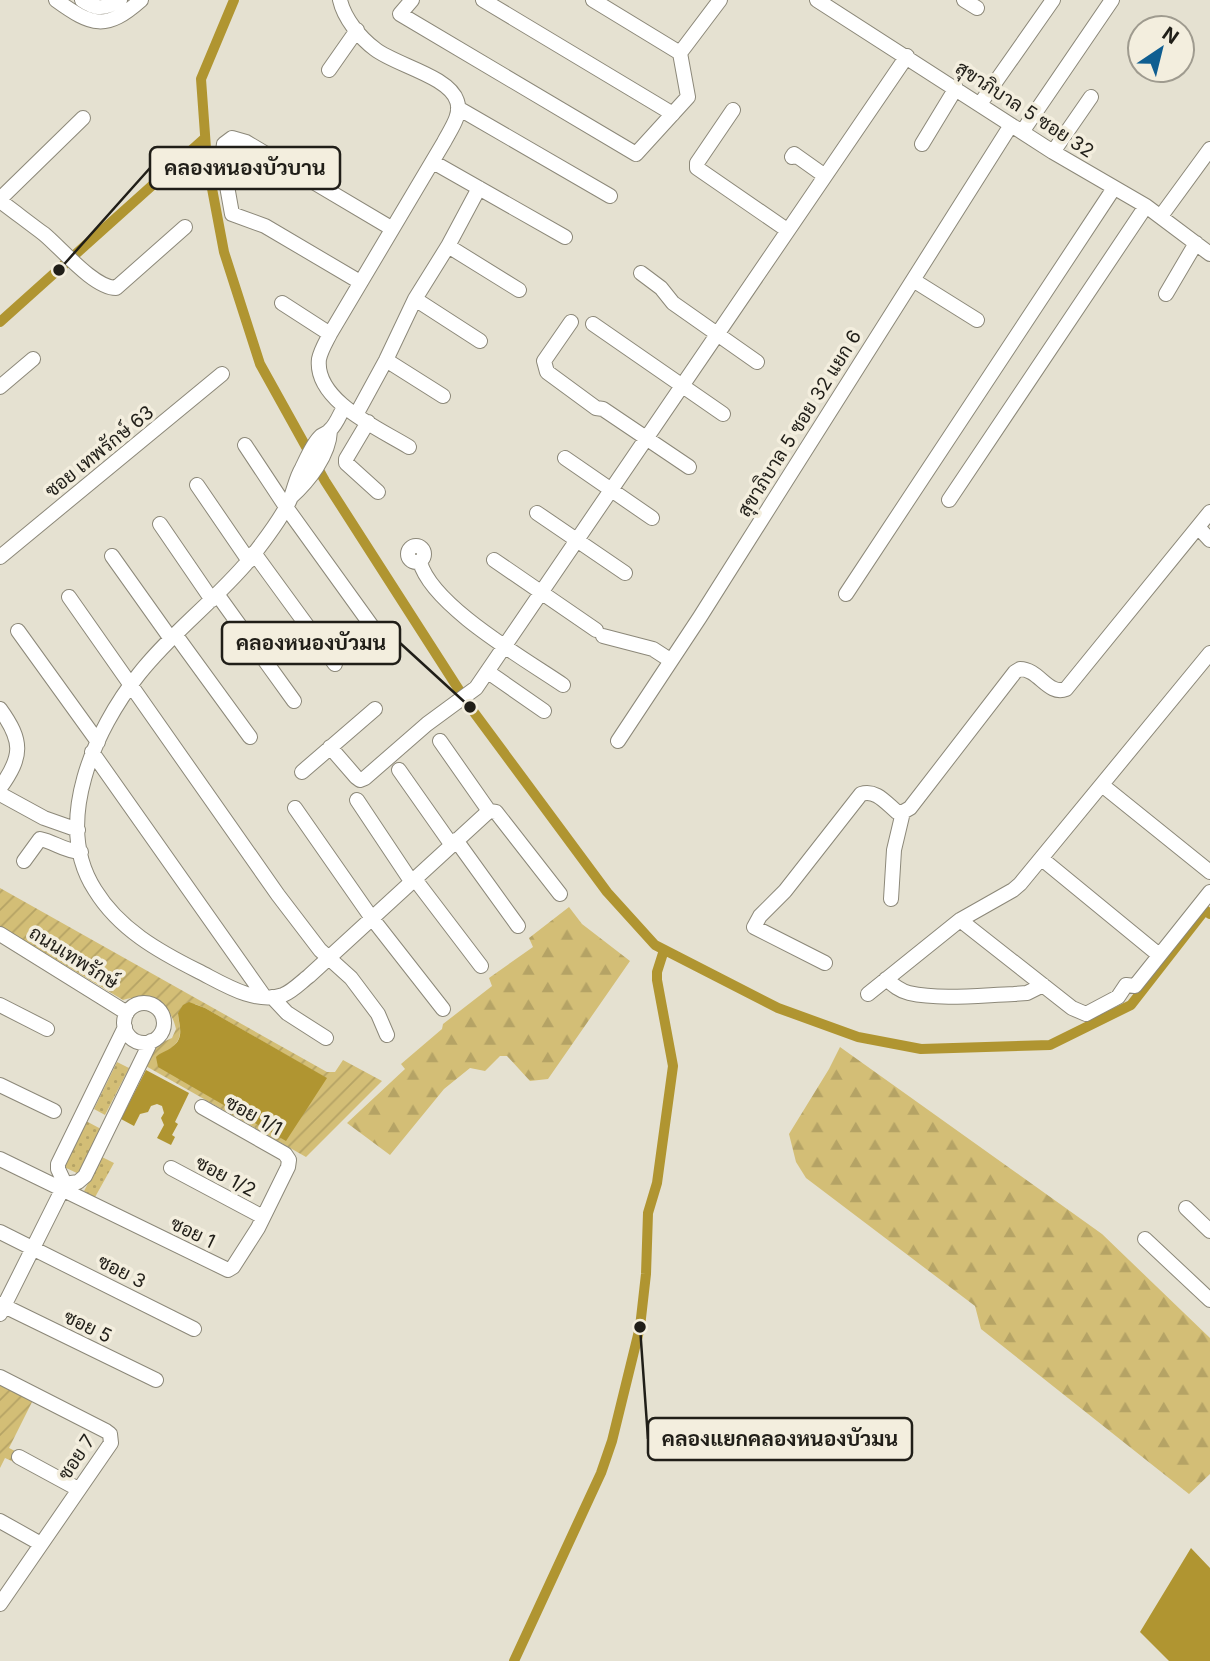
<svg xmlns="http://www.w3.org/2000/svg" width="1210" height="1661" font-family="Inter,Sarabun,sans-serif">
  <defs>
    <pattern id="grass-dots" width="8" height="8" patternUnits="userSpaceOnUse" patternTransform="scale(1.75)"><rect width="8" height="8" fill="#d3be76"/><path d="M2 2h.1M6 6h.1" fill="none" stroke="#b5a365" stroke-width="1.8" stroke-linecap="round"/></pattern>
    <pattern id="forest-firs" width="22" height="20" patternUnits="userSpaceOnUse" patternTransform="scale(1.75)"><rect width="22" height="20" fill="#d3be76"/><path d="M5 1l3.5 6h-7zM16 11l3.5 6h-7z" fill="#b5a365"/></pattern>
    <pattern id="garden-furrows" width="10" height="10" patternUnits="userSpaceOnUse" patternTransform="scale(1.75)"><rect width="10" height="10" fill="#d3be76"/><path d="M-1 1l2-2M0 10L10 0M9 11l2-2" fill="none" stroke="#b5a365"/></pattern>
  </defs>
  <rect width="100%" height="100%" fill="#e5e1d1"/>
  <!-- grass -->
  <path fill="url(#grass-dots)" d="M117,1062L129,1068L105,1115L94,1109Z
    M86,1121L101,1129L79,1174L64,1167Z
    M102,1157L114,1163L94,1199L84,1191Z"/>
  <!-- forest -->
  <path fill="url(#forest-firs)" d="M569,907L582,924L630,961L548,1079L530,1081L507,1056H500L485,1071L470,1068L444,1089L390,1155L347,1123L405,1069L401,1064L442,1029L443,1024L492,986L489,978L533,947L529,938Z
    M840,1047L1102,1234L1210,1338V1474L1189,1494L981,1329L975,1306L806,1178L796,1162L789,1134L829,1069Z"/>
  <!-- garden -->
  <path fill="url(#garden-furrows)" fill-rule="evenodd" d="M0,888L327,1072H335L343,1060L382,1081L306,1157L144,1065L152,1047L172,1038L176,1029C170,1002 149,992 123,1000L0,926ZM195,1004L205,1008L326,1078L170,1049C185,1038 179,1028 178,1013Z
    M0,1383L33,1400L9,1448L19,1453L14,1462L5,1458L0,1468Z"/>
  <!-- water -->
  <path fill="#b09531" d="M189,1002L205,1008L327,1078L286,1141L158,1067L156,1057C161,1052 166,1052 172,1047C185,1038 179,1026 178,1013L183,1005Z
    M146,1070L189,1093L175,1122L178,1124L172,1135L175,1137L171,1145L157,1138L164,1125L161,1118L164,1113L162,1106L157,1104L151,1106L148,1112L140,1114L134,1126L121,1119Z
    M1191,1548L1210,1568V1661H1169L1140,1632Z"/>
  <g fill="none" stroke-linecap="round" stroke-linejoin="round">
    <!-- canal -->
    <path stroke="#b09531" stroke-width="10" d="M234,0L201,79L207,162L224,252L260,364L325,481L470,707L607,892L655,945L778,1008L858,1037L921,1049L1050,1045L1131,1005L1205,910L1210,914
      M0,322L205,138
      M514,1661L601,1473L612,1441L640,1327L646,1274L648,1213L657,1183L673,1066L657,980V972L664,950"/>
    <defs>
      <path id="minor" d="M56,0C92,26 106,31 141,0
        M82,0C96,10 105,9 120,0
        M340,0C344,18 360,38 375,49C395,65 449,76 457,101C462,115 450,130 444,142L330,334C326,342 321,350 319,359C314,401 380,429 409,447
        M412,0L400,14L636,154L688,97L680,53L720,0
        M483,0L673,114
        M593,0L680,53
        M817,0L1053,152L1146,206L1210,254
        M964,0L977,8
        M329,70L357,30
        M980,104L1053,0
        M458,108L610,196
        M733,110L697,163V168L787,230
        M1022,132L1112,0
        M922,144L956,88
        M1053,152L1091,97
        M792,157L794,154L825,176
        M433,162L565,237
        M0,199L83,118
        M0,201C15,212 29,223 44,234C61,248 94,288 116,288L185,227
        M1161,216L1210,149
        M448,246L519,290
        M641,273L661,288L673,303L757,362
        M913,280L977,320
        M360,282L265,226L232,214L222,158L224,144L232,138L246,142L391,228
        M1166,294L1196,243
        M415,299L480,341
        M282,303L330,334
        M571,322L544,361L547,372L596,408L603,409L689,467
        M593,324L723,414
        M386,360L443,396
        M0,387L33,359
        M344,407C340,414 336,425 330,430C328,433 324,434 321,436C313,443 307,458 302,468C296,478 295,487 291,497C285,513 261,545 250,559C216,600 172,632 139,674C95,729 52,823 95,890C119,929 158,951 198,971C222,983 255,1005 283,995C293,991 301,982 309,976L489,811L496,812L560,894
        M356,415L386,360L415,299L448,246L479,188
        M368,422L346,459V463L378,492
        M245,445L286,507L371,625
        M565,458L652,518
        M197,485L249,561
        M291,497C309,481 329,455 330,431
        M949,500L1146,206
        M537,513L625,573
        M160,524L212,600
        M1198,527L1210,540
        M408 554a8 8 0 1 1 16 0a8 8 0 1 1-16 0Z
        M254,553L335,664
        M112,556L171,639
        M0,557L222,374
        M494,560L596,630
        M420,562C432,606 525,659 563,685
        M217,594L294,701
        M846,594L1114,188
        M69,597L278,895L320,950L351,978L378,1014L387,1035
        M18,631L98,742
        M175,634L250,737
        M603,636L653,649L670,660
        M488,672L544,711
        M0,709C23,741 23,756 0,788
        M440,741L489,811
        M618,741L700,617L1011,125
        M330,747L356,777L360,780L365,778L427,724L476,688L907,56
        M92,752L264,996
        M399,770L451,844
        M302,772L375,709
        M1102,785L1210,872
        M0,794L44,818L78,830
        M357,800L411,881
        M295,808L371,917L443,1009
        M456,840L518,926
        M1042,859L1159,955
        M24,861L40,839C55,842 63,851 81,852
        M414,878L481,966
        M891,899L894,850L903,812
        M960,920L1072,1008L1086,1014L1118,997L1126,985L1135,986L1210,892
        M0,934L127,1013
        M825,963L754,927L760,916L785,891L861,794C876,789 886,803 897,812H903L910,808L1015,672L1020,669C1039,669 1048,696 1066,689L1210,512
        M886,979C893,985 900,991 909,993C940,1000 982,995 1014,994L1027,993L1043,985
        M868,994L960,920L1013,890L1020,884L1210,653
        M272,997L287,1013L326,1038
        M124 1023a20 20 0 1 1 40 0a20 20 0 1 1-40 0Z
        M0,1005L47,1029
        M0,1085L54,1111
        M0,1159L228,1270L233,1267L258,1228L288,1167L289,1160L285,1154L202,1107
        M171,1168L263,1217
        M65,1184L58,1169V1164L125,1027
        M65,1184L78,1182L85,1176L151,1041
        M1186,1208L1210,1231
        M0,1232L194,1329
        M1145,1239L1210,1300
        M0,1304L156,1380
        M0,1314L65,1184
        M0,1377L106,1431L110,1434L111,1443L0,1604
        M19,1457L78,1489
        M0,1521L41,1544"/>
    </defs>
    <!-- minor casing -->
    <use href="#minor" stroke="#8c8879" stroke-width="16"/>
    <!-- minor -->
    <use href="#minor" stroke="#fff" stroke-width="14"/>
  </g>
  <g text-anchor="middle" stroke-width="7" stroke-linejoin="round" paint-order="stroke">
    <!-- street labels -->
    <g font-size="19" fill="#201e18" stroke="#f3eede">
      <text transform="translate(1025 109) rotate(33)" y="7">สุขาภิบาล 5 ซอย 32</text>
      <text transform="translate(799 423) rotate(-58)" y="7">สุขาภิบาล 5 ซอย 32 แยก 6</text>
      <text transform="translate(99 451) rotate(-39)" y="7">ซอย เทพรักษ์ 63</text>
      <text transform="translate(74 957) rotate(32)" y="7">ถนนเทพรักษ์</text>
      <text transform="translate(254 1115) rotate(29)" y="7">ซอย 1/1</text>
      <text transform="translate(226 1176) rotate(28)" y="7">ซอย 1/2</text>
      <text transform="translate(193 1232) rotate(26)" y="7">ซอย 1</text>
      <text transform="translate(122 1271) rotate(27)" y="7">ซอย 3</text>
      <text transform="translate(88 1326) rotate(26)" y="7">ซอย 5</text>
      <text transform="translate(76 1457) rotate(-56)" y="7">ซอย 7</text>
    </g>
  </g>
  <!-- callouts -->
  <path fill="none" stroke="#201e18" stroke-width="2.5" d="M59 270L150 168M470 707L400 643M640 1327L648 1439"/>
  <g fill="#201e18" stroke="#f3eede" stroke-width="2.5">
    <circle cx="59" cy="270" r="7"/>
    <circle cx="470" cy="707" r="7"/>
    <circle cx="640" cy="1327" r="7"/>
  </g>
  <g fill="#f3eede" stroke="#201e18" stroke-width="2.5">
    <rect x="150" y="147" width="190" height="42" rx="7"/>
    <rect x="222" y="622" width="178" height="42" rx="7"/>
    <rect x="648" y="1418" width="264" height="42" rx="7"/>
  </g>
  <g font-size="21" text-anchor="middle" font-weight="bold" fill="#201e18">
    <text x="245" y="175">คลองหนองบัวบาน</text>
    <text x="311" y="650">คลองหนองบัวมน</text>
    <text x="780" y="1446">คลองแยกคลองหนองบัวมน</text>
  </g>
  <!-- north arrow -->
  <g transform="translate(1161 49) rotate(35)"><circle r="33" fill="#f3eede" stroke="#9f9b8f" stroke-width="2"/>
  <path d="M0-5L12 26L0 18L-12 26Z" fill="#0f5e91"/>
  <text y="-10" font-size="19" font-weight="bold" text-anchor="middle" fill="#201e18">N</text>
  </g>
</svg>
